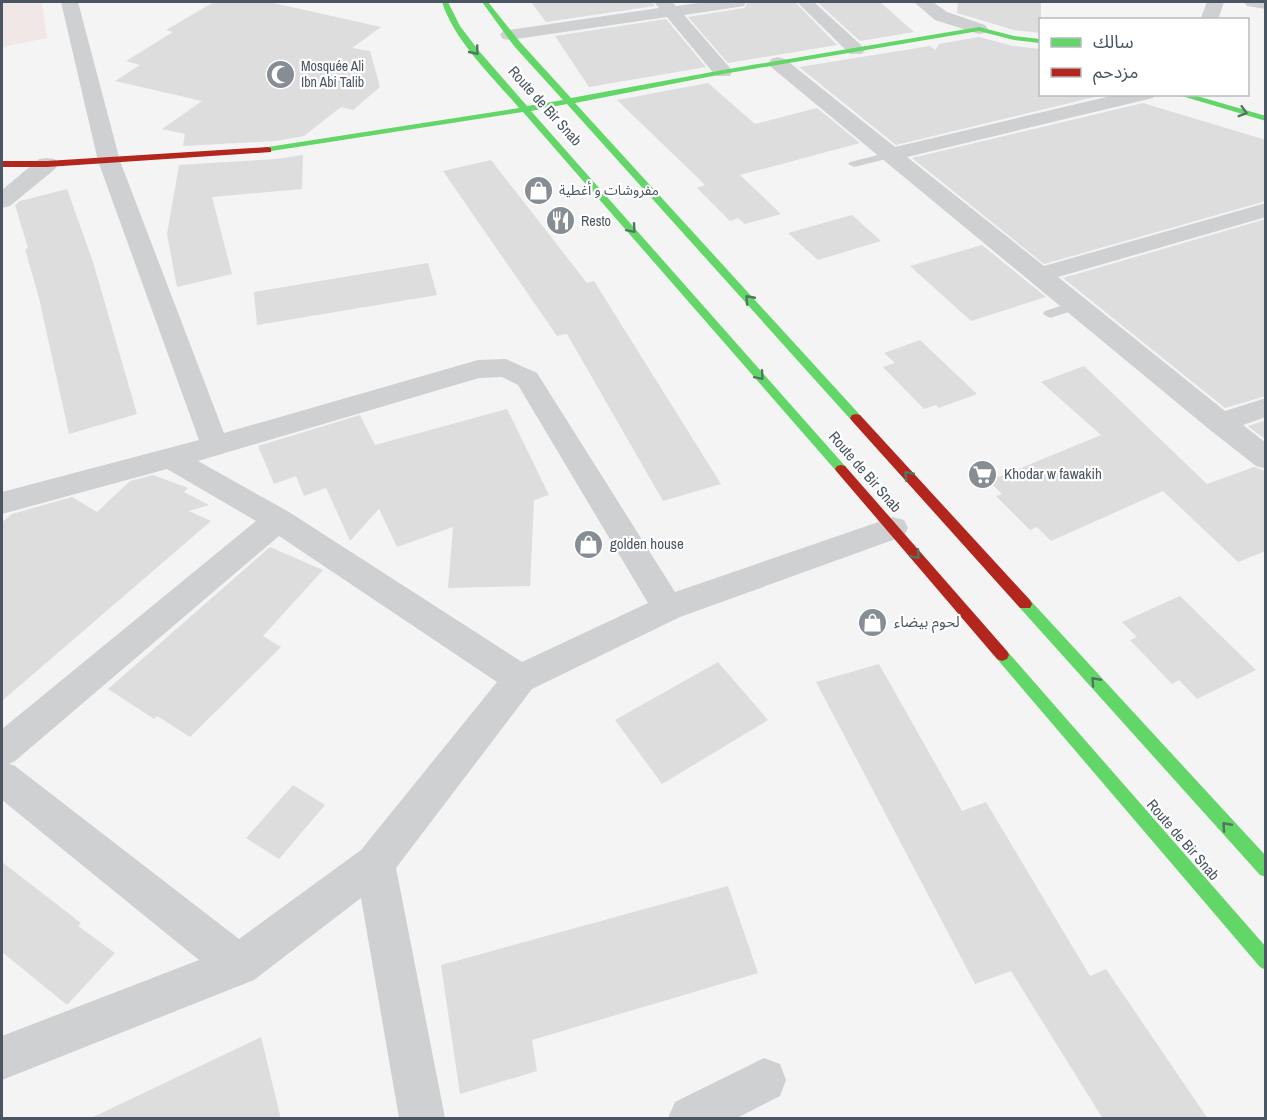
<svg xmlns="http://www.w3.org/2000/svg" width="1267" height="1120" font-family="'Archivo Narrow','Noto Sans Arabic',sans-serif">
  <rect width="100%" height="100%" fill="#f4f4f4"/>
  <!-- medical -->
  <path fill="#f1e7e6" d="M2,2H42L47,38L2,47Z"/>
  <!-- building -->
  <path fill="#ddddde" d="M214,2H269L381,27L352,48L370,51L380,87L353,110L341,107L304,136L276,141L183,146L185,134L162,129L202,101L115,81L140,65L126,61L173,32L166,30Z
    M531,2H652L655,6L546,22Z
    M748,2H795L837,45L728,63L688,17L744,8Z
    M817,2H880L914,32L860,41Z
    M958,2H1041V33L1014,30L957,13Z
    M666,19L706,67L589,87L555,36Z
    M979,37L1013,46L1041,49V94H1107L896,145L799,67L930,46L935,50L939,44Z
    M708,83L755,124L817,108L860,143L740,175L781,214L745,224L738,218L730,221L697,188L705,185L700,180L617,100Z
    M1143,103L1266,140V201L1044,264L912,158Z
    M303,155L302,189L212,197L232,274L177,287L167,234L179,165L276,159Z
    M491,160L587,283L594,281L721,484L663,501L567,334L557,336L443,171Z
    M67,189L93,262L137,414L69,434L39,298L25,249L28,248L15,205L20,201Z
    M852,215L881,241L818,260L788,233Z
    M1266,219V396L1225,408L1063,278Z
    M982,245L1046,297L971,321L910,266Z
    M428,263L437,295L257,325L254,292Z
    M920,340L977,394L939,408L936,405L924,409L883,367L895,363L884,353Z
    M1084,366L1207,484L1254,467L1266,471V551L1238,562L1163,491L1051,541L1037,527L1030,530L996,496L1002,494L989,481L1101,435L1041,382Z
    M507,409L549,495L534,500L530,586L448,588L453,527L397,547L379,509L350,541L326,488L304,496L296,476L274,484L258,446L360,415L375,445Z
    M1266,420V440L1248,426Z
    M153,475L188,488L184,492L209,505L189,511L211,521L2,701V522L12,514L72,497L97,512L130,481Z
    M270,547L323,570L263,636L281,647L190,737L157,716L154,719L108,689Z
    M1180,596L1256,670L1197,699L1179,680L1172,684L1130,640L1137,637L1122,622Z
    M718,662L768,720L662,784L615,720Z
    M879,664L962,811L986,802L1090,976L1106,969L1208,1119H1103L1011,971L975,984L816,682Z
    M293,785L325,805L279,859L246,838Z
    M2,862L81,923L78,926L115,953L67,1005L2,952Z
    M728,886L758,973L532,1040L537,1071L460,1094L441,965Z
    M261,1037L281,1119H89Z"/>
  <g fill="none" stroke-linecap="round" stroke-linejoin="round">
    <!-- lane -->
    <path fill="#ced0d2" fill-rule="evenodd" d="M890,152L894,153V157L854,167L848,164L850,162Z
      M1076,301L1083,305L1081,308L1050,318L1043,314L1045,311Z"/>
    <!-- street -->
    <path fill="#ced0d2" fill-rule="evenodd" d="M61,2H78L120,161L224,433L478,360L506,359L537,373L675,592L893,517L904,520L908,528L904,536L680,617L532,689L396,868L445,1118H399L361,898L254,980L2,1080V1036L199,960L2,800V729L256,521L167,469L2,514V492L199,440L98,161ZM502,377L518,385L648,603L522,662L289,512L198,461L479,378ZM279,536L497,682L361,850L239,939L15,766L9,764L15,761Z
      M654,2H672L676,6L706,2H746L744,6L738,7L684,15L730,68L732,72L730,76H716L667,17L509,40L503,39L500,35L503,31L509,30L659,8Z
      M797,2H814L862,46L865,50L862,54H850Z
      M914,2H933L947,12L985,25L988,29L985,33L979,34L935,20Z
      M1207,2H1224L1218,20H1200Z
      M1244,2H1266V9L1247,6Z
      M778,57L785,59L895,147L1119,94H1155L1153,98L907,157L1044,266L1266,203V217L1058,277L1225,411L1266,398V417L1243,425L1266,443V469L1256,466L1210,430L771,67L769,63L771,59Z
      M47,158L55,159L58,164L55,169L10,206L2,208V190L39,159Z
      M764,1058L780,1064L786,1080L780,1096L737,1118H668L675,1102Z"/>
    <!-- fast -->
    <path fill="#63d668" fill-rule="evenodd" d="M442,2H448L460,26L479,51L527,106L563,100L514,46L482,2H488L520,42L571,98L723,70L979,27L1014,36L1040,39V43L1014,40L979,31L723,74L575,103L860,415L862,418L860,421H852L567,104L531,111L845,466L847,469L845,472H837L523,112L265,152V148L268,147L519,108C492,76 455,42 442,2Z
      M1175,94H1190L1266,116V121Z
      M1025,598L1030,600L1266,856V877L1260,875L1020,608L1018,604L1020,600Z
      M1002,649L1007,651L1266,947V970L1260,967L997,659L995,655L997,651Z"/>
    <!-- jam -->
    <path fill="#b3261e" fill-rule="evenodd" d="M268,147L271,148V152L47,167H2V161H47Z
      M856,414L860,415L1030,600L1032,604L1030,608H1020L852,421L850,418L852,415Z
      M841,465L845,466L1007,651L1009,655L1007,659L1002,661L997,659L837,472L835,469L837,466Z"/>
  </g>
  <!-- one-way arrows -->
  <defs><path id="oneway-chevron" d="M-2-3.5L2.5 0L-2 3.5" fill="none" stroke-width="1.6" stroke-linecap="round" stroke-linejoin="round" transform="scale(1.5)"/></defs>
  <g stroke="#507663">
    <use href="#oneway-chevron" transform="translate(475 51) rotate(51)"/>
    <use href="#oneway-chevron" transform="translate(1243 112) rotate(16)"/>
    <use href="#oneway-chevron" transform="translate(632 229) rotate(49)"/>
    <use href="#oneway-chevron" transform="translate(749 299) rotate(-132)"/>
    <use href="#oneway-chevron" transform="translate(760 376) rotate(49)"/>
    <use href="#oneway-chevron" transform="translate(908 475) rotate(-132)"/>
    <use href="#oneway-chevron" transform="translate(916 555) rotate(49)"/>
    <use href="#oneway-chevron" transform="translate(1095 681) rotate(-132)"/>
    <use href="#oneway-chevron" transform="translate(1226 826) rotate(-132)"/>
  </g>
  <!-- icons -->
  <defs>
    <symbol id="mosque-disc" viewBox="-11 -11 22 22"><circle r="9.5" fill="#868d94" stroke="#fff"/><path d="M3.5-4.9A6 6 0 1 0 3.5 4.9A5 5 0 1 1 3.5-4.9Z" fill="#fff"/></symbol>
    <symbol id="shop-disc" viewBox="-11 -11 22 22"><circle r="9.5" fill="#868d94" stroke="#fff"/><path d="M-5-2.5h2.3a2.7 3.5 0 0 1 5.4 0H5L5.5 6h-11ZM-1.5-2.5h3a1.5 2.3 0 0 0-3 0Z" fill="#fff"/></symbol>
    <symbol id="restaurant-disc" viewBox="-11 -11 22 22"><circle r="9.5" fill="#868d94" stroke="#fff"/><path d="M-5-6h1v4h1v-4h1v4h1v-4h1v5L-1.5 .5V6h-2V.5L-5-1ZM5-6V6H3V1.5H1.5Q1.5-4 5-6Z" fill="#fff"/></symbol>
    <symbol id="supermarket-disc" viewBox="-11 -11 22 22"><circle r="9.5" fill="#868d94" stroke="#fff"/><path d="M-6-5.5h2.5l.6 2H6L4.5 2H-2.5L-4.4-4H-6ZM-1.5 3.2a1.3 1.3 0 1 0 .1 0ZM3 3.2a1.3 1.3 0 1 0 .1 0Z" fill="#fff"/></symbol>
  </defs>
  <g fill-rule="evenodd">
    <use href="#mosque-disc" x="264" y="58" width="33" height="33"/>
    <use href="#shop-disc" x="522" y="174" width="33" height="33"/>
    <use href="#restaurant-disc" x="544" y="204" width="33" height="33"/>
    <use href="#supermarket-disc" x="966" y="458" width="33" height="33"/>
    <use href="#shop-disc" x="572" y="528" width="33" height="33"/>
    <use href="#shop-disc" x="856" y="606" width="33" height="33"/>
  </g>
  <g text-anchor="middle" stroke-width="4.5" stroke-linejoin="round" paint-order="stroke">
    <!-- far-poi labels -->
    <g font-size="14" fill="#4a5661" stroke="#fff" text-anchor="start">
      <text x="301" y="71">Mosquée Ali<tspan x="301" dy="16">Ibn Abi Talib</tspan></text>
      <text x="559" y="195">مفروشات و أغطية</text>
      <text x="581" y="226">Resto</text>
    </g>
    <!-- street labels -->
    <g font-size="15" fill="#4a5661" stroke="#fff">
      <text transform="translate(545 106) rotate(48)" y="5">Route de Bir Snab</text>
      <text transform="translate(865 472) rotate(49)" y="5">Route de Bir Snab</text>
      <text transform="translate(1183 840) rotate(49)" y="5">Route de Bir Snab</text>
    </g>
    <!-- poi labels -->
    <g font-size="15" fill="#4a5661" stroke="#fff" text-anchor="start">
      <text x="1004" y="479">Khodar w fawakih</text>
      <text x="610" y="549">golden house</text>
      <text x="894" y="627">لحوم بيضاء</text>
    </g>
  </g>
  <!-- border -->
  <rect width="1267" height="1120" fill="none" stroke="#4a5661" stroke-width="6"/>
  <!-- legend -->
  <rect x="1039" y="18" width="210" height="78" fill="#ffffff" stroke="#b7bbc0" stroke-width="1.5"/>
  <rect x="1051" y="38" width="30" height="9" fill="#63d668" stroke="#b7bbc0" stroke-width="1.5"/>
  <text x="1093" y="48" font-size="18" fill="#4a5661">سالك</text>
  <rect x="1051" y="68" width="30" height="9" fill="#b3261e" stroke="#b7bbc0" stroke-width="1.5"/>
  <text x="1093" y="78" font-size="18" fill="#4a5661">مزدحم</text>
</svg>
